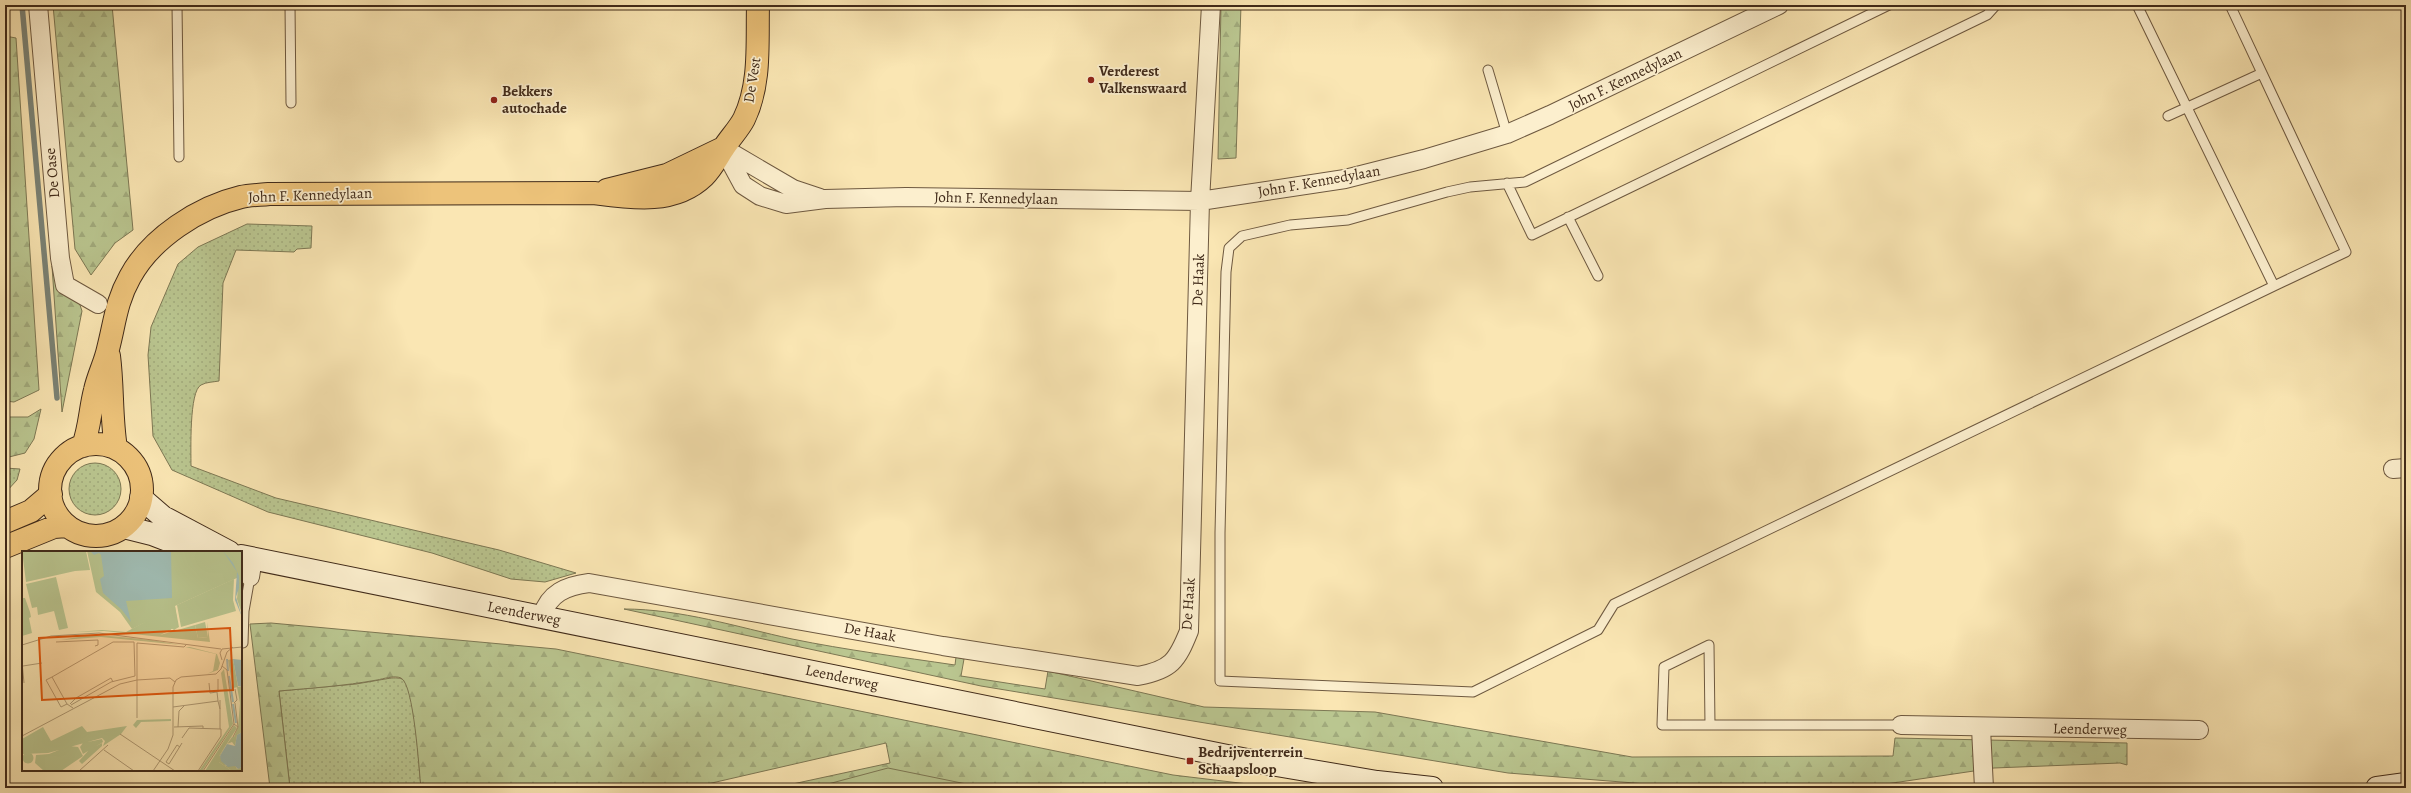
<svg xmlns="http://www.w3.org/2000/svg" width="2411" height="793" font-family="Alegreya,serif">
  <defs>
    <pattern id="grass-dots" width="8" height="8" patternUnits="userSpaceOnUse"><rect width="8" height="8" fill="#bac690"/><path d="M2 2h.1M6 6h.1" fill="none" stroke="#a1aa7c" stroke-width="1.8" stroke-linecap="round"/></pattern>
    <pattern id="forest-firs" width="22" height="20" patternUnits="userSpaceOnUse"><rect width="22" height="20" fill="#bac690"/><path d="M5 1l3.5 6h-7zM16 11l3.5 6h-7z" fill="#a1aa7c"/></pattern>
  </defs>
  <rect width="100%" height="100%" fill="#fae6b3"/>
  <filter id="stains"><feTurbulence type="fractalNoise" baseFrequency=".005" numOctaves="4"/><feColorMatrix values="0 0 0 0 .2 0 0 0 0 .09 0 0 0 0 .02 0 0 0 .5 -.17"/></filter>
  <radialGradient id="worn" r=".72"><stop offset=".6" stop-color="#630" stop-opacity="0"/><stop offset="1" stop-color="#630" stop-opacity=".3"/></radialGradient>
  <!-- grass -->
  <path fill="url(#grass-dots)" stroke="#7d7854" d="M247,224L312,226L311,248L297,249L294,252L236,250L223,283L219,381C214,382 206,382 201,385C189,391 191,451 191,466L276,498L499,550L576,573L545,582L511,579L432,553L268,512L172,470L153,436L148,355L151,327L178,264L198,247Z
    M69 489a26 26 0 1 1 52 0a26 26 0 1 1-52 0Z
    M5,468L20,469L17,480L5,493Z
    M391,678C397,678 402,677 405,682C415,695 419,768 421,788H290L279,691L356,684Z"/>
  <!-- forest -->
  <path fill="url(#forest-firs)" stroke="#7d7854" d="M53,5H112L133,230L115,243L91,275L75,249Z
    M1221,5H1241L1236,158L1218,159Z
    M5,36L16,38L39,390L14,402L5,401Z
    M52,266L64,288L80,305L82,311L62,412Z
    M41,409L34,439L25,453L5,458V417H28Z
    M624,609C681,609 737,627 792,639C846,650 901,657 955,665L956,657L964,659L961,676L1045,689L1048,671L1204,707L1375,712L1632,757L1893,756L1895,738L2127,743V765L2120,763L1994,768L1859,788L1647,784L1508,773L981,686Z
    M271,623L556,649L1173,775L1281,788H774L890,763L886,743L690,788H421C419,771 414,684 401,678C394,675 383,679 377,680C344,686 312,688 279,691L290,788H270L250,624Z"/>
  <!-- park -->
  <path fill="#bac690" stroke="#7d7854" d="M888,768L986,788H813Z"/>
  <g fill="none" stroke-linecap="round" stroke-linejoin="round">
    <!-- stream -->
    <path stroke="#7a8377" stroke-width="5.5" d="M22,5L57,398
      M5,463H7"/>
    <defs>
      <path id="lane" d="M177,5L179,157
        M290,5L291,103
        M1889,5L1525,182L1470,187L1447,192L1348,220L1290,225L1242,236L1229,248L1226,272L1220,533V681L1473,692L1598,630L1614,604L2274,286L2137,5
        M2230,5L2346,252L2274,286
        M1488,70L1507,134
        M2168,116L2262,73
        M1507,183L1532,235L1987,15L1996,5
        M1568,217L1598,276
        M243,643L244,611L250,577
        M1710,725L1709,645L1664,667L1662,725H1901"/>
      <path id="street" d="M38,5L60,258L65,285L98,304
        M723,148L743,185L760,196L786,204L825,199L906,197L1200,201L1345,179L1424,159L1507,134L1550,115L1779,5
        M723,148L793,189L820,198
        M2393,469L2406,468
        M250,577L253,558
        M542,616C549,593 566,586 589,583L943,646L1138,676C1171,670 1177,661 1189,631L1200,201L1211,5
        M1901,725L2199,730
        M1981,728L1984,788"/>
      <path id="secondary" d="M141,498L163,517L229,552
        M124,527L152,534L178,544L212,551
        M241,556L1247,760L1377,782L1432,788
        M2377,788L2406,784"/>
      <path id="primary" d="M607,190L667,175L721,149
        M109,356C113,387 111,418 116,448
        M50 490a46 46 0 1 1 92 0a46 46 0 1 1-92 0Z
        M83,446C90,427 90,409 95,390C98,376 105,363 108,349C115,322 116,302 130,277C151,238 199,207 241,197C250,195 260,195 269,194L594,193C631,198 674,205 704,176C712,168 717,158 723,149C729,139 739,129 744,119C761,84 757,43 758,5
        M5,522L31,511L51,494
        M5,547L54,527L67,526"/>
    </defs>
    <!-- lane casing -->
    <use href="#lane" stroke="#6e5940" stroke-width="11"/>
    <!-- street casing -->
    <use href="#street" stroke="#6e5940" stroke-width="20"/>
    <!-- secondary casing -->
    <use href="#secondary" stroke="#402a19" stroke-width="24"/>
    <!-- primary casing -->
    <use href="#primary" stroke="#402a19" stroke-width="24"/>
    <!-- lane -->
    <use href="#lane" stroke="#fcefce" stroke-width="9"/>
    <!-- street -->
    <use href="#street" stroke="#fcefce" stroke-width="18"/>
    <!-- secondary -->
    <use href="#secondary" stroke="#fcefce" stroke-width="22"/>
    <!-- primary -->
    <use href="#primary" stroke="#edc37a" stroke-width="22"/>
  </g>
  <!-- markers -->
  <g fill="#8f2418" stroke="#fcefce" stroke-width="1.5">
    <circle cx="1091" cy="80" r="4"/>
    <circle cx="494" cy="100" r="4"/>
    <rect x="1186" y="757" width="8" height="8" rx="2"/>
  </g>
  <g text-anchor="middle" stroke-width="3.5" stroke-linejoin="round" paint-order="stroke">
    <!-- poi labels -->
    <g font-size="15" font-weight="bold" fill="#402a19" stroke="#fcefce" text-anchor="start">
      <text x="1099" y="76">Verderest<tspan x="1099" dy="17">Valkenswaard</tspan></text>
      <text x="502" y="96">Bekkers<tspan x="502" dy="17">autochade</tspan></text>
      <text x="1198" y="757">Bedrijventerrein<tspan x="1198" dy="17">Schaapsloop</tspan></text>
    </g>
    <!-- street labels -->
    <g font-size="15" fill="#402a19" stroke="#fcefce">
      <text transform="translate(1625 79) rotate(-26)" y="5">John F. Kennedylaan</text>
      <text transform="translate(752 80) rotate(-81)" y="5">De Vest</text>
      <text transform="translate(52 173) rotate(-95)" y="5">De Oase</text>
      <text transform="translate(1319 181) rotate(-10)" y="5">John F. Kennedylaan</text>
      <text transform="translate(310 195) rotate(-2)" y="5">John F. Kennedylaan</text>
      <text transform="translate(996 198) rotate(1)" y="5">John F. Kennedylaan</text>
      <text transform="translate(1198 280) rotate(-88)" y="5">De Haak</text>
      <text transform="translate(1188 604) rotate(-86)" y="5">De Haak</text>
      <text transform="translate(524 613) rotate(11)" y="5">Leenderweg</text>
      <text transform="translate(870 632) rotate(10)" y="5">De Haak</text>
      <text transform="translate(842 677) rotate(12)" y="5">Leenderweg</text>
      <text transform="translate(2090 729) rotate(1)" y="5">Leenderweg</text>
    </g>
  </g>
  <!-- overview -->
  <g transform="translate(22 551)">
    <rect width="220" height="220" fill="#fae6b3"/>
    <path d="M0,0H64L68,19L53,20L4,31ZM34,26L46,77L37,79L32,60L16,64L15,56L10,57L4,33ZM212,28L211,49L214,60L159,76L155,54ZM0,47H3L8,61L9,66L7,67L10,82L0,85ZM183,71L186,86L176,87L173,74ZM163,96H168L195,103L198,112L196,119L185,123L191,120L194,103ZM215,136H220V181L215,184L213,195L210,191L205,193L198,205L204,215L213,214L215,218L220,216V220H210L197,211V205L210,186H212L216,176L218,152Z" fill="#bac690"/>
    <path d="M153,55L157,76L152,79L148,76L149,79L138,84L173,74L176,87L186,86L185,71L188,91L82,80L54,81L80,79L104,81ZM62,85H88L130,89L159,94L79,86L39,89ZM211,108L216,136L211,137L206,109ZM202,118L211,173L180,220H177L207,176L199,122ZM149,168V170L119,171L114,177L111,174L115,169ZM212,174L215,177L197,205V211L210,220H183ZM60,175L65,181L105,175L99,183L81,195L83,190L80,187L26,202L0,203V188L21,176L29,190ZM80,188L81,191L61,203L58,196L61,192ZM80,192V195L60,213L57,210L67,199ZM47,195L56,196L61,205L39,220H22L13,212L14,204L27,203ZM0.5 207a5.5 5.5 0 1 1 11 0a5.5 5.5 0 1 1-11 0Z" fill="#bac690"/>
    <path d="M65,0H220V63L215,48L217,26L153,55L156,76L137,82L126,81L124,71L110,78L98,61L74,41ZM6,68L9,81L0,83V69Z" fill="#bac690"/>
    <path d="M68,0H149L150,47L104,50L109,71L100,59L81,42L78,28L82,25L79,4L77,2L72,4ZM201,0L211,12L217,25V37L214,46L220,66L213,49L215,21ZM211,108L220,109V136L216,135ZM220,181V216L216,218L213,215L206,216L199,210L198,205L205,193L213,195L215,184Z" fill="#a1beb5"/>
    <path fill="none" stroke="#a1beb5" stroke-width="2" d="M205,108L206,120M207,125L211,151M211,153L214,172"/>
    <path fill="none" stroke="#b09b75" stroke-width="1" d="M34,91L76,89V94L73,95M0,94L29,85L77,82L199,98M200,109L198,102L200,98L220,96M0,111L2,132M1,115L20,112M30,126L24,129L39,156L45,153M187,132L188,142L195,141L196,150M196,141V128M198,149V178M212,152L215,149L213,138M213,152L216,176M48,153L54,147L89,127L91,131M49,154L89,131L113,125L112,91H91L30,126L45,153L51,157M151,156L196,150L198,158M115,167V92L162,96L165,93M152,176L181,175V177M156,176L157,160L162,155M98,183L153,220M0,185L98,133L115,129L148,127L153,131M211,186L216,176L212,173M160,187L167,177L199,178V185L176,220M82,199L112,220M147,213L144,211L155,194L158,196M147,213L160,192M57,220L86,194M131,220L146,198L151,184V136L154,129L159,126L194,123L199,118L205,101L211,96M181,220L212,173L205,119L200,115"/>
    <path fill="#e0570d" fill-opacity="0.15" stroke="#e0570d" stroke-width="2" d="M208,77L211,139L20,149L17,87Z"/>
    <rect width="220" height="220" fill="none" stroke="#402a19" stroke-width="2"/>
  </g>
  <!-- margin -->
  <rect width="2411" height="793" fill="none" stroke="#fae6b3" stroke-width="20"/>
  <rect x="6" y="6" width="2399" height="781" fill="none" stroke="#402a19" stroke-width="2"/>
  <rect x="10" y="10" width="2391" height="773" fill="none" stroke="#402a19"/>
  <rect width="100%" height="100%" filter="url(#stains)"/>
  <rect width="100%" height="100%" fill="url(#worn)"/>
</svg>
